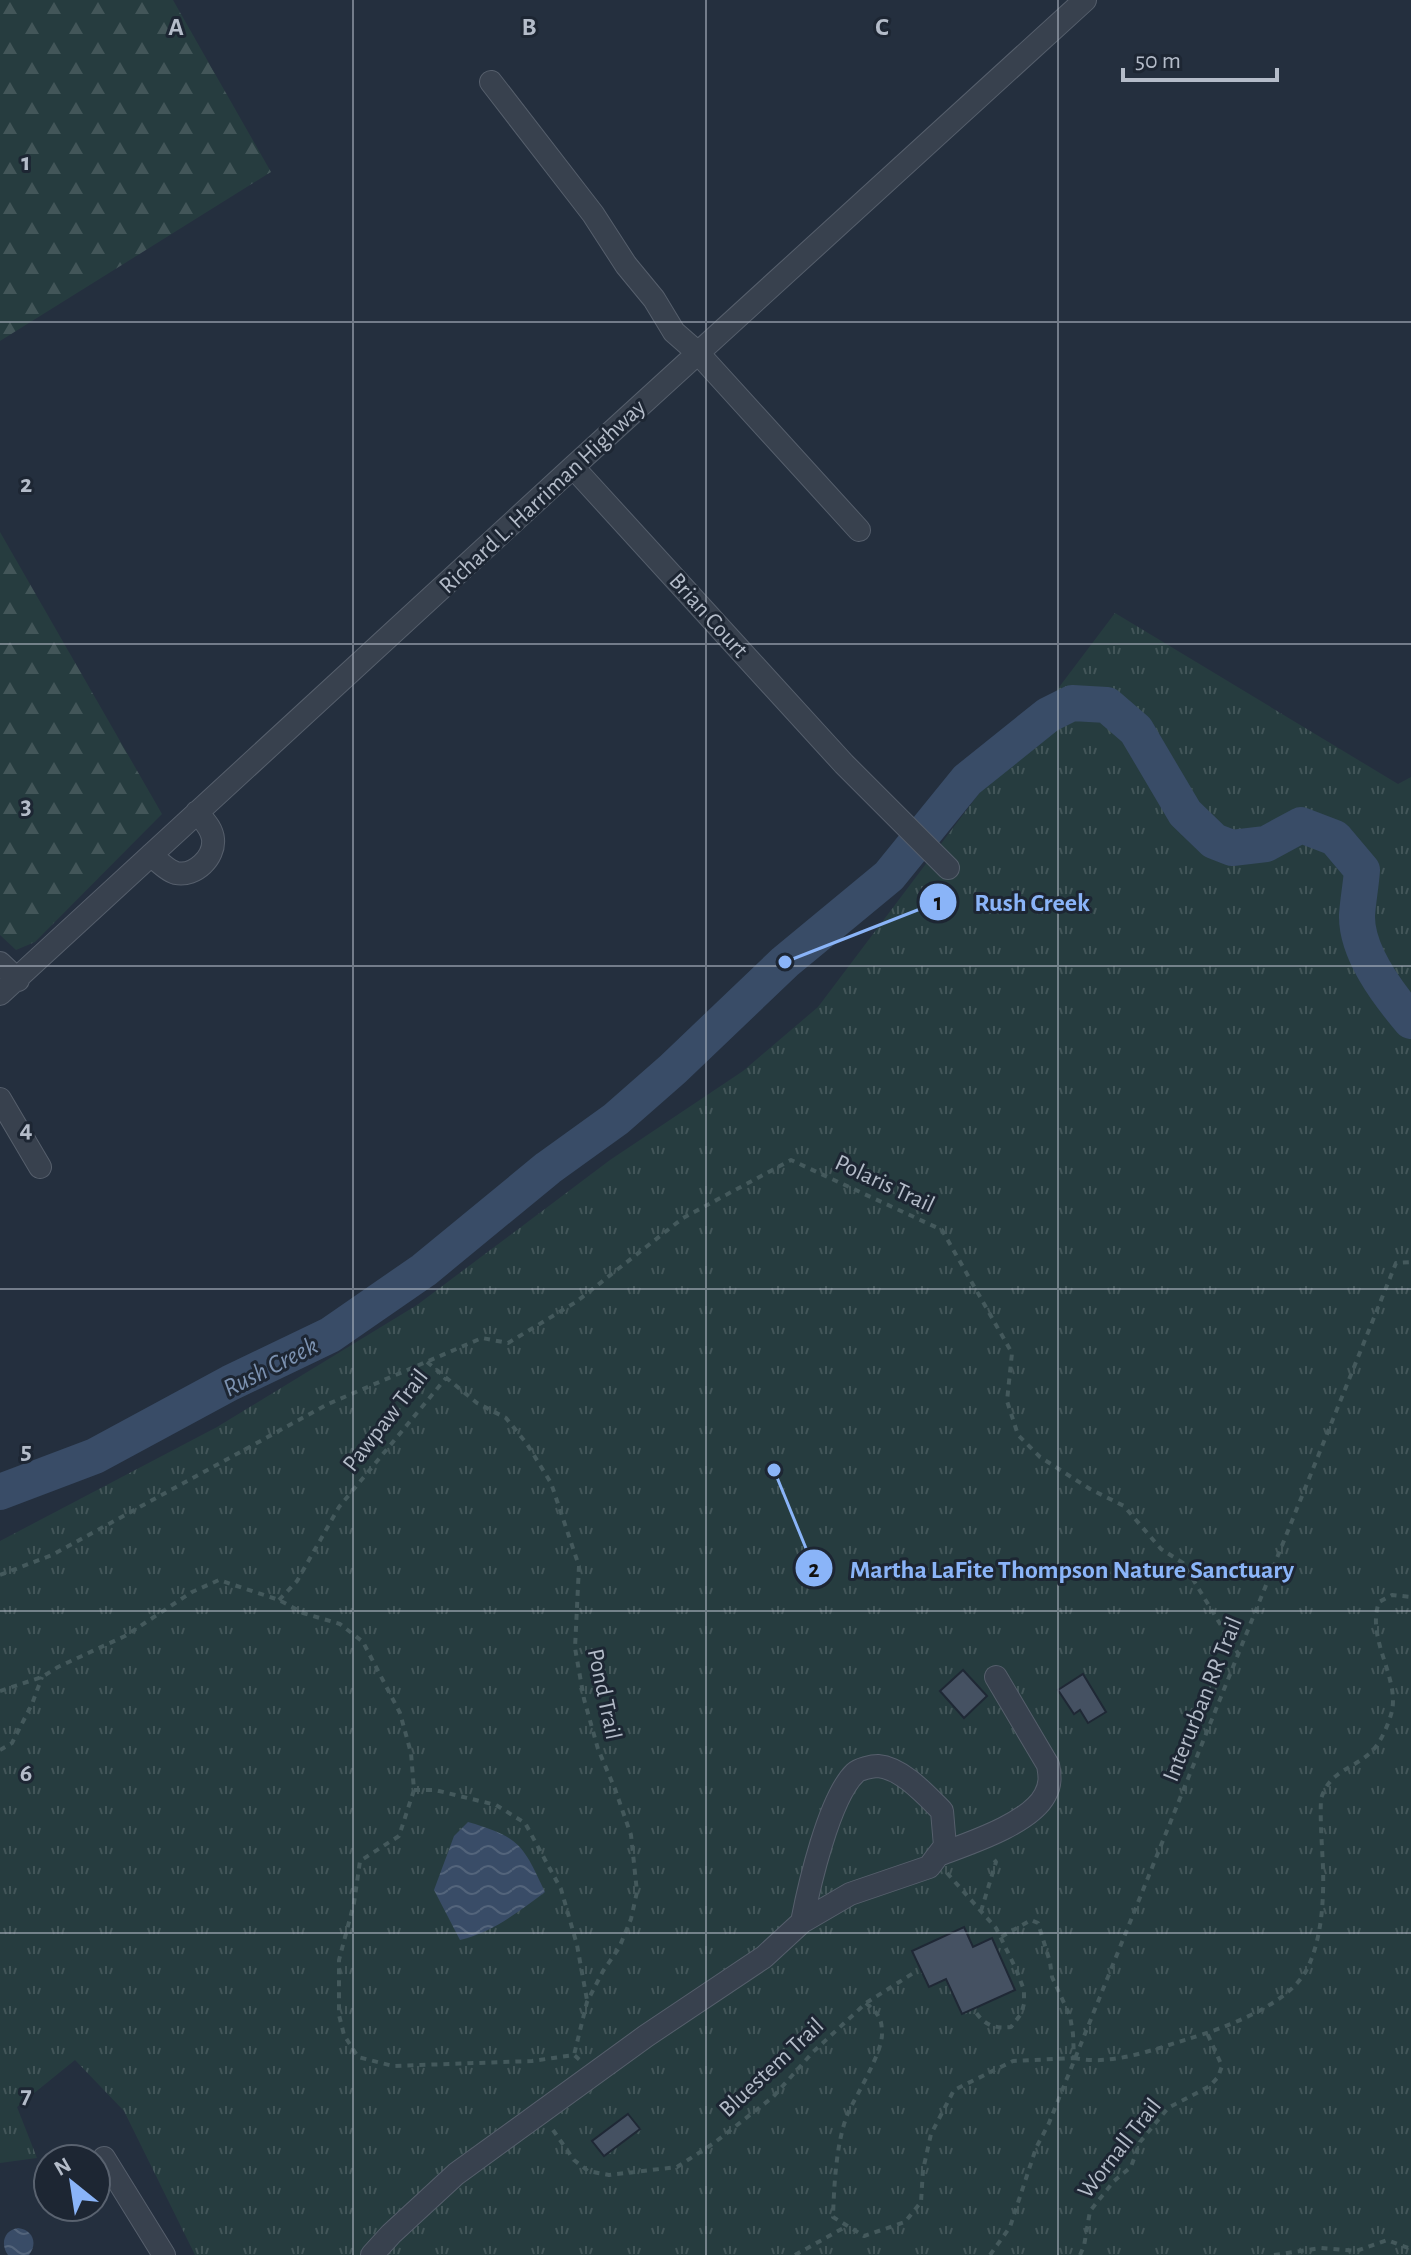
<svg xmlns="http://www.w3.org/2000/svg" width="1411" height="2255" font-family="'Alegreya Sans',sans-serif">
  <defs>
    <pattern id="forest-firs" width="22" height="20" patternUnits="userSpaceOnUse" patternTransform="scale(2)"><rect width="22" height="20" fill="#263c3f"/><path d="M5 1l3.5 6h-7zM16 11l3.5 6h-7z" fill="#435659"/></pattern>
    <pattern id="park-tufts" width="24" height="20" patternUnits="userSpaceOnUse" patternTransform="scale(2)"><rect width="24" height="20" fill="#263c3f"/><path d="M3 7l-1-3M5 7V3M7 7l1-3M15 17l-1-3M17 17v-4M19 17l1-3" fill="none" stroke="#435659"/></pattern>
    <pattern id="water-waves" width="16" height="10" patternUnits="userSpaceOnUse" patternTransform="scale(2)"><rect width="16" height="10" fill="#394c67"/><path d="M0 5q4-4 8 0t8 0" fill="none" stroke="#53647b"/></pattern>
  </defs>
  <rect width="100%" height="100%" fill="#242f3e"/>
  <!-- forest -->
  <path fill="url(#forest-firs)" d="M0,0H173L271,172L0,341Z
    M0,532L162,814L35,942L16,950L0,935Z"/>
  <!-- park -->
  <path fill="url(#park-tufts)" d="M1115,613L1398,784L1411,777V2255H195L124,2111L75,2060L17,2107L37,2158L0,2163V1541L217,1427L417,1305L610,1160L743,1071L818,1007Z"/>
  <!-- water -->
  <path fill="url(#water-waves)" d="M468,1822C520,1837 523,1845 545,1892C518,1912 493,1932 460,1940L434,1890L454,1836Z
    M18,2228C33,2230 38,2243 29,2255H8C0,2244 4,2230 18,2228Z"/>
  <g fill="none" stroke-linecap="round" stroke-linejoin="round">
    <!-- river -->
    <path stroke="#394c67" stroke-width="36" d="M0,1492L95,1456L230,1383L330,1335L424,1270L548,1168L616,1119L673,1069L785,962L889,876L967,780L1048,715L1072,703L1107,705L1136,730L1185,813L1214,841L1232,848L1266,844L1301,825L1335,838L1362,870C1361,885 1358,900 1357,915C1356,952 1388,994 1411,1021"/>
  </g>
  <!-- building -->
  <path fill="#455162" stroke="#1f2835" stroke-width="2" d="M963,1670L987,1696L964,1718L940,1691Z
    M1083,1674L1106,1712L1088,1723L1080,1710L1074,1714L1058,1690Z
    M964,1927L973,1947L992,1938L1015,1990L962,2014L946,1979L929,1987L912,1951Z
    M628,2114L640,2129L604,2156L592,2141Z"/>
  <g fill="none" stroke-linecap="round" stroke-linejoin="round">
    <defs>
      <path id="minor" d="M491,82L593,214L626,265L654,299L674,332L698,353L859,530
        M573,467L844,764L948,868
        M151,855C158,861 168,871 176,873C195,877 215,857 213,839C212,828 204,821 197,812
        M0,963L18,980
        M0,994L573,467L1085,0
        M0,1099L40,1167
        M938,1855C967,1844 1030,1824 1045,1795C1051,1784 1050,1776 1048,1765L996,1677
        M104,2158L164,2255
        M372,2255L391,2234L456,2174L646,2036L764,1957L802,1922L850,1894L929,1867L945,1846L942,1811C926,1795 902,1768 878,1766C872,1766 859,1769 855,1773C829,1798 809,1886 802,1922"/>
    </defs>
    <!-- minor casing -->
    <use href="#minor" stroke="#565f6c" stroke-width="24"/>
    <!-- path -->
    <path stroke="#44595c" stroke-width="4" stroke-dasharray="6 6" stroke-linecap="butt" d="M427,1362L477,1403L506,1418L527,1444L551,1483L579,1566L575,1648L584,1699L598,1749L615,1789L631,1835L637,1892L631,1919L619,1948L603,1971L587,2002L574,2055
      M0,1575L52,1555L328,1404L482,1338L508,1343L576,1302L683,1218L791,1160L942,1230L1012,1353L1007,1401L1018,1435L1040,1457L1090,1489L1124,1506L1161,1549L1183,1563L1239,1655
      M279,1600L297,1581L339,1507L446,1378
      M0,1691L42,1677L58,1667L125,1636L192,1592L219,1580L279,1600L303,1613L340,1624L363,1642L400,1713L411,1753L414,1790L399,1836L360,1861L354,1903L339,1960V2015L344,2035L358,2057L393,2066L532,2061L574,2055L581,2061
      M0,1750L12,1743L32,1704L42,1677
      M414,1790H435L496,1805L525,1823L561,1889L577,1945L587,2000
      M947,1873L996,1928L1016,1969L1024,1990V2004L1021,2014L1011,2027C995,2029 984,2025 975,2011
      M981,1911L996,1862L991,1856
      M866,2003C878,2014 882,2017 882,2034C882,2053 857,2094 848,2113C836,2142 834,2187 833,2217L864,2236L905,2222L921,2202L923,2170L931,2134L954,2090L1013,2061L1074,2058L1073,2034L1070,2016L1052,1977L1050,1962L1038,1923L1031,1920L1001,1937
      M1074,2058C1111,2066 1152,2050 1188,2039C1224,2028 1289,2005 1307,1969C1322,1939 1324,1899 1323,1867C1322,1844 1320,1822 1321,1799C1330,1769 1354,1770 1373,1750C1381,1742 1389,1723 1392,1711C1399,1676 1366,1639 1379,1602L1392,1595L1411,1597
      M553,2130L574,2160L588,2171L609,2175L677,2167L714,2143L773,2097L813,2052L866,2003L915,1972
      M795,2255L847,2226
      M990,2255L1010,2227L1036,2148L1049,2123L1396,1263L1411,1262
      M1080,2255L1084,2246L1090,2211L1114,2181L1131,2167L1140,2142L1168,2108L1210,2086L1218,2077L1222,2066L1207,2033
      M1274,2255L1321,2248L1356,2251L1387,2240L1411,2249"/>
    <!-- minor -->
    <use href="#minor" stroke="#38414e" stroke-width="22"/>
  </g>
  <!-- grid -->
  <path fill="none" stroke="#b4bcc9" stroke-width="2" stroke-opacity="0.55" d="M353,0V2255M706,0V2255M1058,0V2255M0,322H1411M0,644H1411M0,966H1411M0,1289H1411M0,1611H1411M0,1933H1411"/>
  <g text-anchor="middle" stroke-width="6" stroke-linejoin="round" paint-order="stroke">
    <!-- street labels -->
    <g font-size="24" fill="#b4bcc9" stroke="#1d2633">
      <text transform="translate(542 496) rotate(-43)" y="8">Richard L. Harriman Highway</text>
      <text transform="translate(709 615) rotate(48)" y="8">Brian Court</text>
      <text transform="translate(885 1183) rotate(25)" y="8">Polaris Trail</text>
      <text transform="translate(385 1420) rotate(-52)" y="8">Pawpaw Trail</text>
      <text transform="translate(605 1694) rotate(78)" y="8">Pond Trail</text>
      <text transform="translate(1202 1699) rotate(-68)" y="8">Interurban RR Trail</text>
      <text transform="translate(771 2067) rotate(-43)" y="8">Bluestem Trail</text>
      <text transform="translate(1119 2148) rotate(-52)" y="8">Wornall Trail</text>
    </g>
    <!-- water labels -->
    <g font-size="26" font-style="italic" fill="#7c92b1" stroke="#1d2633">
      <text transform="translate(270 1366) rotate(-27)" y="9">Rush Creek</text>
    </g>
  </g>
  <g font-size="26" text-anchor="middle" font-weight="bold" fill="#b4bcc9" stroke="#1d2633" stroke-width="6" stroke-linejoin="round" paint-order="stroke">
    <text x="176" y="35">A</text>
    <text x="529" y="35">B</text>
    <text x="882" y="35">C</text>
    <text x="26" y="170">1</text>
    <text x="26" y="492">2</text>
    <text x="26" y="814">3</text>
    <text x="26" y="1137">4</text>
    <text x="26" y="1459">5</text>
    <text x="26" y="1781">6</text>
    <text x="26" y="2103">7</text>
  </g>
  <!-- callouts -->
  <path fill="none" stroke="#8ab4f8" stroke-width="3" d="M785 962L938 902M774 1470L814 1568"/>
  <g fill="#8ab4f8" stroke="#1d2633" stroke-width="3">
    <circle cx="785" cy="962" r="8"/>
    <circle cx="774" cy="1470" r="8"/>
    <circle cx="938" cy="902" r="20"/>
    <circle cx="814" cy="1568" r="20"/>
  </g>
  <g font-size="24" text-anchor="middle" font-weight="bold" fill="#111">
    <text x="938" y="910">1</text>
    <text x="814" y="1577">2</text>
  </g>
  <g font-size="26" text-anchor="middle" font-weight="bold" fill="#8ab4f8" stroke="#1d2633" stroke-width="6" stroke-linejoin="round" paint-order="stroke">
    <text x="1032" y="911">Rush Creek</text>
    <text x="1072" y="1578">Martha LaFite Thompson Nature Sanctuary</text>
  </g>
  <!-- north arrow -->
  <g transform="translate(72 2183) rotate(330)"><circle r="38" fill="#1d2633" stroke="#59626f" stroke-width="2"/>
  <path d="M0-6L14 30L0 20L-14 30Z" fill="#8ab4f8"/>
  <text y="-12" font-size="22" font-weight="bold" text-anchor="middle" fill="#b4bcc9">N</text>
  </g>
  <!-- scale -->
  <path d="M1123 68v12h154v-12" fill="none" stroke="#b4bcc9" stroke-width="4"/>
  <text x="1135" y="68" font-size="24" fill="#b4bcc9" stroke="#1d2633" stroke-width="6" paint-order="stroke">50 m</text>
</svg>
